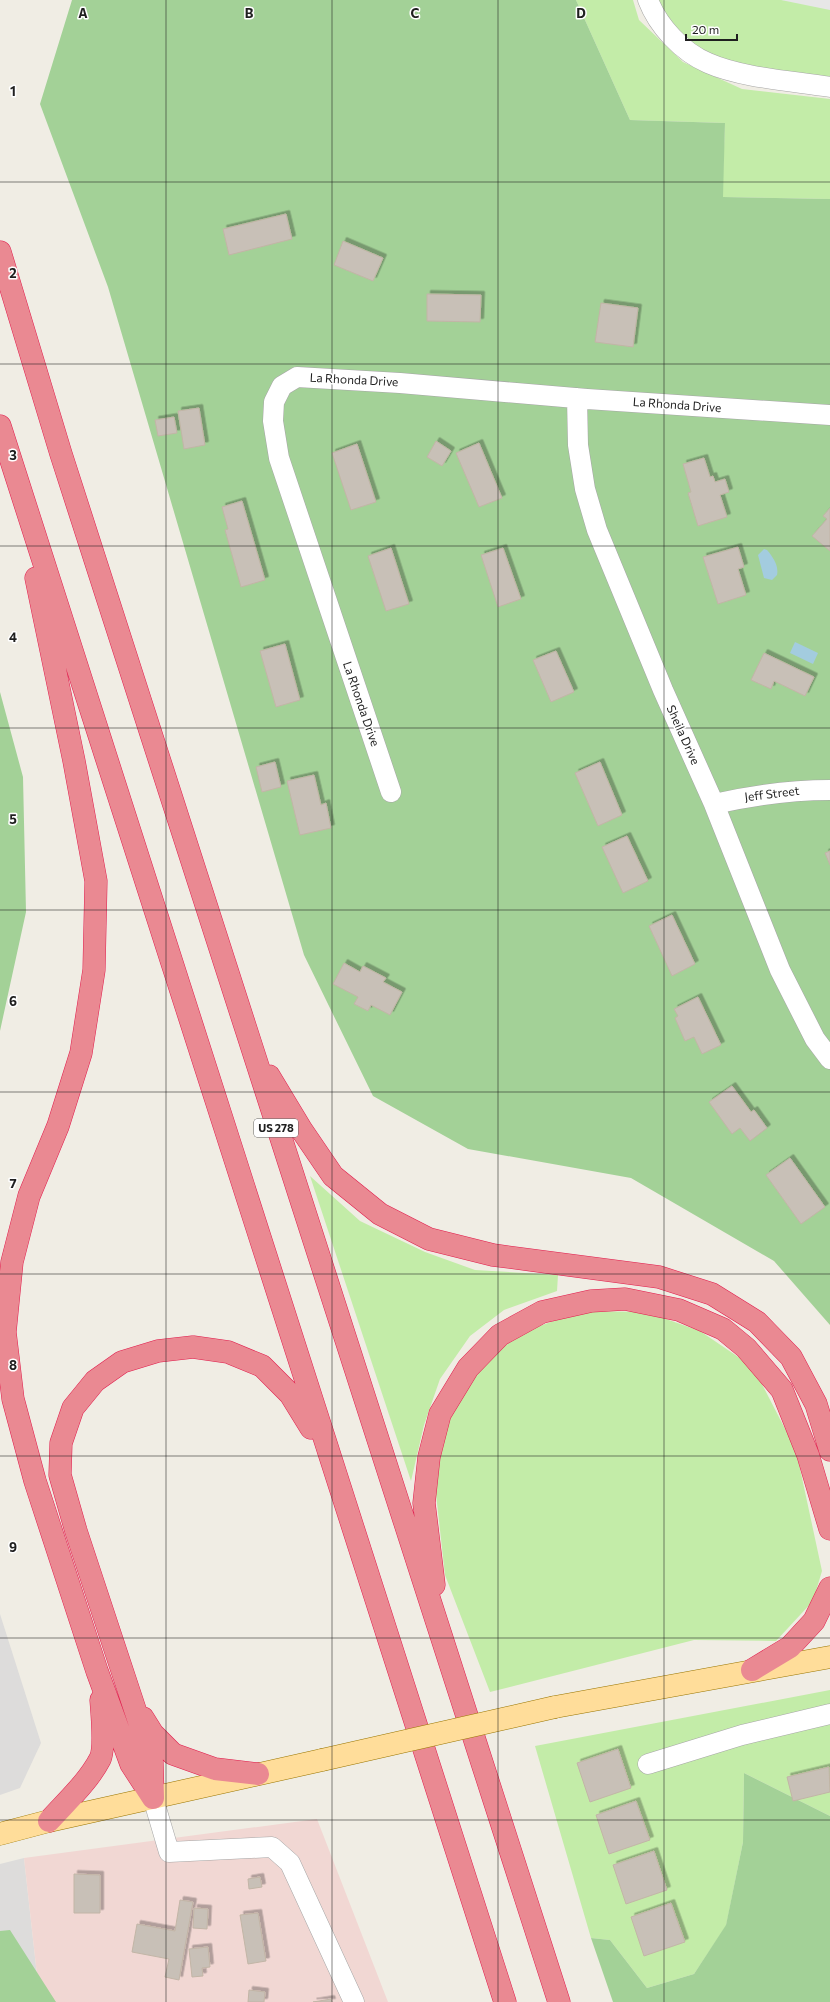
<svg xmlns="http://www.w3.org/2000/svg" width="830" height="2002" font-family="Commissioner,sans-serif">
  <defs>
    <filter id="shadow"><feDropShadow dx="3.5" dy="-3.5" stdDeviation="0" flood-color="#0004"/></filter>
  </defs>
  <rect width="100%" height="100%" fill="#f0ede4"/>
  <!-- residential -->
  <path fill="#dddcdb" d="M0,1614L41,1743L20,1788L0,1795Z
    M24,1858L40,2002H0V1864Z"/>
  <!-- commercial -->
  <path fill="#f1d7d3" d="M317,1819L388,2002H40L24,1858Z"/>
  <!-- grass -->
  <path fill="#c3eca8" d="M576,0H633L639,20L683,62L742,89L830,99V199L722,197L725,123L630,120Z
    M648,0H830V87L707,63Z
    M310,1176L360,1221L425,1252L475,1270L558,1275L557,1291L504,1310L470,1336L440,1379L424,1425L411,1481Z
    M581,1311L646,1312L700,1331L753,1367L796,1450L822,1571L813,1601L776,1641L694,1640L490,1692L445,1575L435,1485L448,1417L489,1357L526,1331Z
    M830,1690V1816L744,1773L743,1842L726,1926L694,1974L647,1988L610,1940L591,1938L535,1746Z"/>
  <!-- forest -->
  <path fill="#a3d197" d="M72,0H576L630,120L725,123L723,197L830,199V1325L774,1261L631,1178L468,1149L373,1096L304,955L108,287L40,104Z
    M0,692L23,777L26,912L0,1031Z
    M744,1773L830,1816V2002H613L591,1938L610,1940L647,1988L694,1974L726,1925L743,1842Z
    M10,1930L56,2002H0V1931Z"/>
  <!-- parking -->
  <path fill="#e7e7e7" d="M781,0H830V10Z"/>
  <!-- water -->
  <path fill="#a3ccdf" d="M764,549L767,550C773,557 779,566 777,575L772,580L764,578L758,555Z
    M795,642L818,653L813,664L790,653Z"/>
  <!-- building -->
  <path fill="#c8c0b7" stroke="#c2b5a6" filter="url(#shadow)" d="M286,214L292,239L229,255L223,229Z
    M343,241L383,258L373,281L334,265Z
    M427,294L481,295L480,322L427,321Z
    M601,303L638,308L633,347L595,342Z
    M199,408L205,445L184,449L178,411Z
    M174,417L177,433L158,436L155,420Z
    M436,441L451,451L442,466L427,457Z
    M479,443L502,498L479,507L456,453Z
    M357,444L376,502L351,510L332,453Z
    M704,458L710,477L713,476L715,482L725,479L729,492L720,495L727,517L698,526L688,493L691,492L683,464Z
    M242,501L265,580L241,587L225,530L228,529L222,507Z
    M830,508V551L812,536L827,519L823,516Z
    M738,547L744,567L738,569L746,595L718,604L703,557Z
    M391,548L409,604L386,611L368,556Z
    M503,548L521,599L498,607L481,555Z
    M285,644L300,700L276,707L260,651Z
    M556,651L574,692L551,702L533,660Z
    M764,653L814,677L805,696L774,681L771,689L751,680Z
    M275,762L281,787L262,792L256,767Z
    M600,762L622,815L598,826L575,773Z
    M314,775L321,805L326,803L331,828L300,835L287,781Z
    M627,836L648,881L623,893L602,847Z
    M830,851V865L825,853Z
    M672,915L695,964L672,976L649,926Z
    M344,963L360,972L363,966L386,978L383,982L402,992L390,1015L371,1005L368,1011L354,1004L358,997L333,984Z
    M698,997L721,1045L702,1054L694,1037L685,1041L675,1018L678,1016L674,1009Z
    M732,1086L751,1112L754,1110L767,1128L750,1141L740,1128L732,1134L709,1102Z
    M790,1158L825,1207L801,1224L766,1175Z
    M618,1749L631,1788L590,1802L577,1763Z
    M829,1767L830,1792L793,1801L787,1777Z
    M636,1801L650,1840L609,1854L596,1815Z
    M654,1851L667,1890L626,1904L613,1865Z
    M74,1874L100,1875V1913H74Z
    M260,1877L262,1887L249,1889L248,1879Z
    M180,1900L193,1902L179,1980L165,1977L169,1959L132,1952L137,1924L175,1931Z
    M671,1903L685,1942L644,1956L631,1917Z
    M194,1908L208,1909L207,1929L193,1928Z
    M258,1913L266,1961L248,1964L240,1915Z
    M208,1947L210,1967L202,1968L203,1976L192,1977L189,1949Z
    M249,1990L265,1992L264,2002H248Z
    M331,1999L332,2002H313Z"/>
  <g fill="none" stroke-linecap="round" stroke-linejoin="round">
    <defs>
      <path id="minor" d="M648,0C658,26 682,52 708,63C742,78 793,81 830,87
        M577,398L578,445L585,489L597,530L663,690L714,804L780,970L815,1039L830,1059
        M391,792L279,458L273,421L274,402L282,386L297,377L400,383L587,399L830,415
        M714,804C754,795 789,790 830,790
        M648,1764L742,1735L830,1714
        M153,1798L169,1852L272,1847L290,1863L354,2002"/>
      <path id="major" d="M555,1707L830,1657
        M0,1834L49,1821L322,1760"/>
      <path id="highway" d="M0,252L61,454L559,2002
        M0,426L505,2002
        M36,578L74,761L96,881L94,970L81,1053L58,1126L29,1196L12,1262L5,1332L13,1399L35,1481L97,1671L131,1764L153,1798
        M269,1076L301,1129L333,1176L380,1214L429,1239L493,1255L659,1277L712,1294L757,1322L791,1357L816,1404L830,1450
        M434,1585L424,1503L429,1457L440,1414L468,1368L500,1335L542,1312L591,1301L625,1299L679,1310L723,1329L746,1348L782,1390L808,1455L830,1529
        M752,1670L790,1647L814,1621L830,1588
        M143,1718L153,1734L173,1754L215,1769L258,1774
        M153,1797L152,1761L76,1531L60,1475L61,1443L73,1408L95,1381L122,1362L158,1351L193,1347L228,1352L262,1366L290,1394L311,1428
        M49,1821C66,1802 88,1782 100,1759C105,1749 102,1712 101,1700"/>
    </defs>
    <!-- minor casing -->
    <use href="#minor" stroke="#a6a6a6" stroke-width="21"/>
    <!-- major casing -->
    <use href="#major" stroke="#997500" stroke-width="23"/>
    <!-- highway casing -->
    <use href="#highway" stroke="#e11e4e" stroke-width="23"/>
    <!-- minor -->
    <use href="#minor" stroke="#fff" stroke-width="20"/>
    <!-- major -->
    <use href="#major" stroke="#ffdd9a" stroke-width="22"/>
    <!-- highway -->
    <use href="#highway" stroke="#ea8992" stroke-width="22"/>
    <defs>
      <path id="major-bridge" d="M322,1760L555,1707"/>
    </defs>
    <!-- major-bridge casing -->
    <use href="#major-bridge" stroke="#997500" stroke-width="23" stroke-linecap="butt"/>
    <!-- major-bridge -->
    <use href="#major-bridge" stroke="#ffdd9a" stroke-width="22"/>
  </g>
  <!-- grid -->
  <path fill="none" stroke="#1f1f1f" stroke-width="1" stroke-opacity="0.55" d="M166,0V2002M332,0V2002M498,0V2002M664,0V2002M0,182H830M0,364H830M0,546H830M0,728H830M0,910H830M0,1092H830M0,1274H830M0,1456H830M0,1638H830M0,1820H830"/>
  <g text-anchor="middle" stroke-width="3" stroke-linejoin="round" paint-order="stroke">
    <!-- shield labels -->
    <rect fill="#fff" stroke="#626262" stroke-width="1" x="254" y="1119" width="44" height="18" rx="3"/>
    <g font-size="11" font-weight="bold" fill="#1f1f1f">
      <text x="276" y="1132">US 278</text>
    </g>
    <!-- street labels -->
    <g font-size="12" fill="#1f1f1f" stroke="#fff">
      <text transform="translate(354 380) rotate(3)" y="4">La Rhonda Drive</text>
      <text transform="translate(677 405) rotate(4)" y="4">La Rhonda Drive</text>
      <text transform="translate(361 704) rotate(71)" y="4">La Rhonda Drive</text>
      <text transform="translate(683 735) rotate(66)" y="4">Sheila Drive</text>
      <text transform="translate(772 794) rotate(-7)" y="4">Jeff Street</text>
    </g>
  </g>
  <g font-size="13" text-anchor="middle" font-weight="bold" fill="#1f1f1f" stroke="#fff" stroke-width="3" stroke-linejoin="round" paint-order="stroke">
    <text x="83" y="18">A</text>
    <text x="249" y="18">B</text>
    <text x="415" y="18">C</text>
    <text x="581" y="18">D</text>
    <text x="13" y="96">1</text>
    <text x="13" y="278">2</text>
    <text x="13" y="460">3</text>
    <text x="13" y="642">4</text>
    <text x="13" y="824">5</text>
    <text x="13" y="1006">6</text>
    <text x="13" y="1188">7</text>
    <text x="13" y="1370">8</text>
    <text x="13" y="1552">9</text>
  </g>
  <!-- scale -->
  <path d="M686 34v6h51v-6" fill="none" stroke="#1f1f1f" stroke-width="2"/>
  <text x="692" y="34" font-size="12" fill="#1f1f1f" stroke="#ffffff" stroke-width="3" paint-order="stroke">20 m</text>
</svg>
